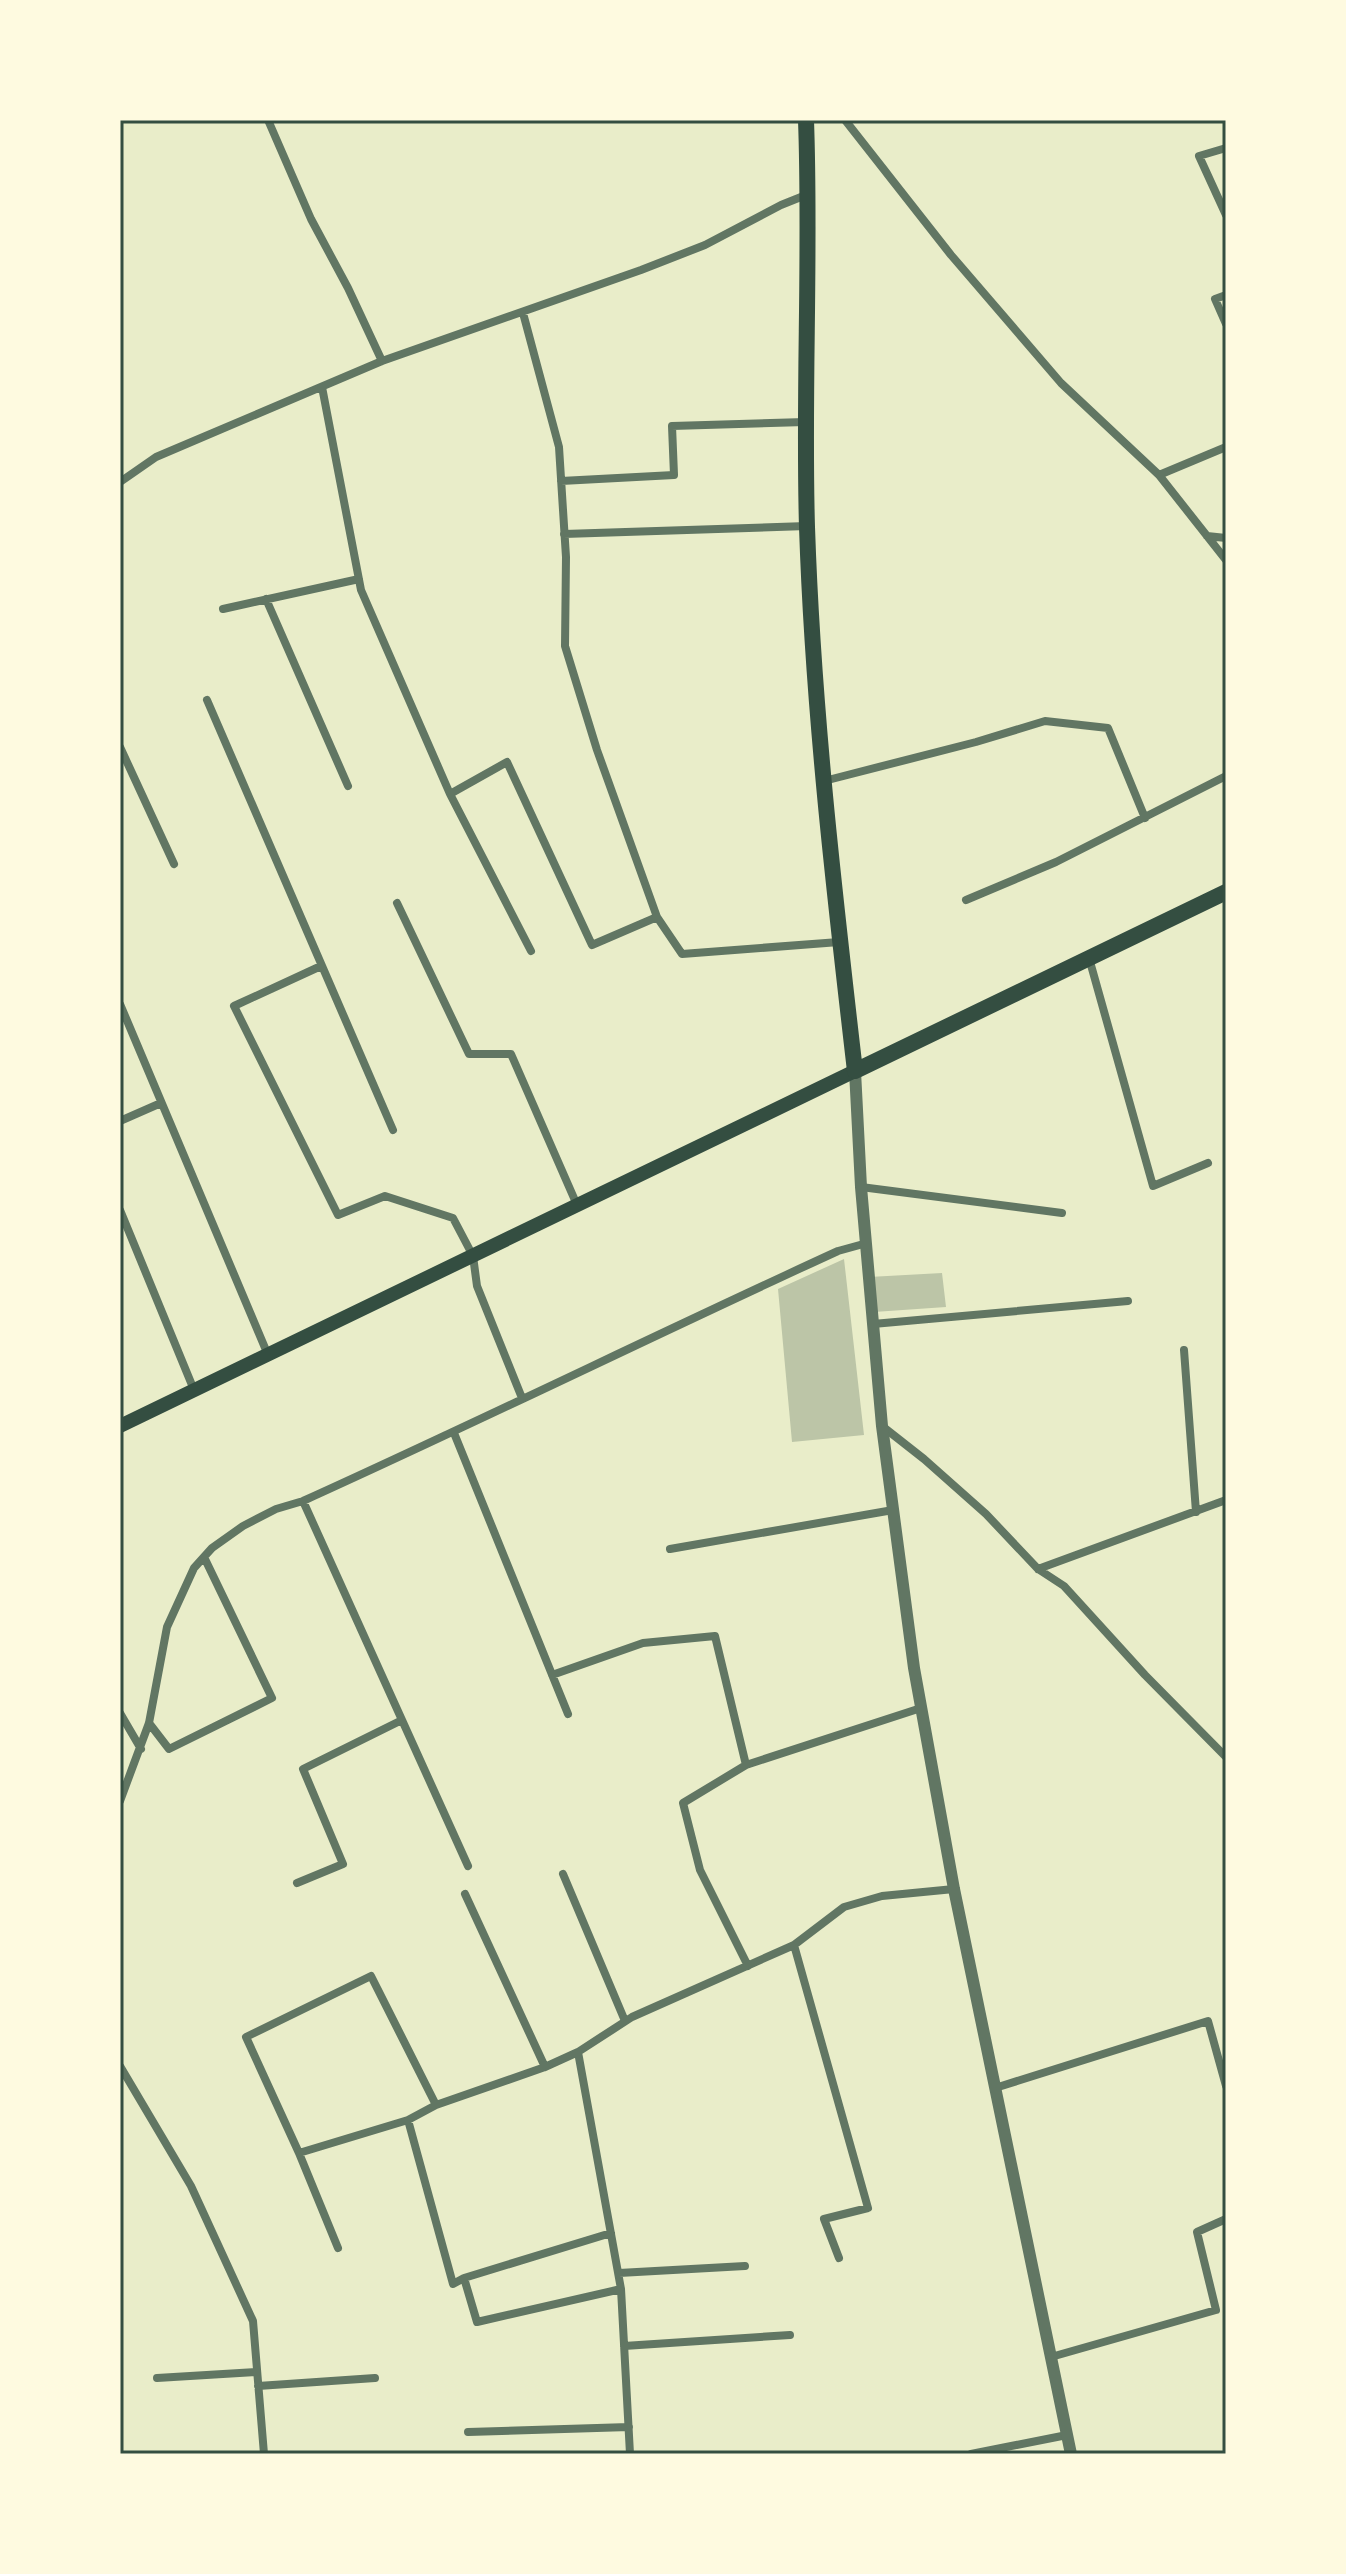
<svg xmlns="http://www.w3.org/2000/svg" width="1346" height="2574" font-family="Arial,sans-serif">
  <rect width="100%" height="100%" fill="#e9edc9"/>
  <!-- building -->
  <path fill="#bcc5a7" d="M844,1259L864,1435L792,1442L778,1289Z
    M942,1273L946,1307L874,1312L869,1277Z"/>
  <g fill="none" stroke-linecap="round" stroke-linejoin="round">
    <!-- minor -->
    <path stroke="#617663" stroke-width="8" d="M268,120L311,219L348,288L382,361
      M845,120L951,255L1061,383L1159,475L1226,560
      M1226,148L1199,156L1226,215
      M1226,295L1215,299L1226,324
      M523,313L559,447L566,557L565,646L597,750L657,917
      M322,387L361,590L450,794L507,762L592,945L657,917L682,954L839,942
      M1159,475L1226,447
      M561,481L674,475L672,426L805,422
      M120,482L156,457L382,361L641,270L705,245L781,205L806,195
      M564,534L807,526
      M1207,536L1226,538
      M266,599L348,786
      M223,609L359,579
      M207,700L393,1130
      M120,747L174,864
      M824,781L976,742L1045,721L1108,728L1145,818
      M450,794L531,951
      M966,900L1056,862L1226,776
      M397,903L469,1054H511L577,1205
      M1089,958L1153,1186L1208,1163
      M321,966L234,1006L338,1215L385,1196L453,1218L473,1256L477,1286L522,1398
      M120,1004L268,1355
      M120,1121L161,1103
      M861,1187L1062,1213
      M120,1210L194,1390
      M873,1324L1128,1301
      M1184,1350L1196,1512
      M882,1426L924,1459L986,1514L1038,1569L1064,1586L1145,1675L1226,1757
      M454,1433L568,1714
      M303,1501L468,1866
      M670,1549L893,1510
      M1038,1569L1226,1500
      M552,1675L643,1643L715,1636L746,1765
      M120,1713L141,1749
      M149,1723L169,1749L272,1698L204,1557
      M120,1801L149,1723L167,1627L194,1568L212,1548L243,1526L276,1509L303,1501C482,1420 659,1333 838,1251L867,1243
      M563,1874L625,2021
      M297,1883L343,1864L303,1769L402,1720
      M465,1894L545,2067
      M794,1945L868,2208L824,2219L839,2258
      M748,1966L700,1870L683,1803L746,1765L921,1708
      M120,2066L191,2186L253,2321L264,2454
      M995,2088L1208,2021L1226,2086
      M408,2120L453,2284L464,2278L611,2233
      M299,2153L408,2120L436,2105L545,2067L578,2052
      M338,2248L299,2153L246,2037L371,1976L436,2105
      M619,2273L745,2266
      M464,2278L477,2322L621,2289
      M624,2346L790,2335
      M1051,2357L1216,2310L1197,2232L1226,2219
      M157,2378L257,2372
      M258,2386L375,2378
      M468,2432L629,2427
      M630,2454L621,2289L578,2052L632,2017L794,1945L844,1907L882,1896L954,1889
      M971,2454L1067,2435"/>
    <!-- tertiary -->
    <path stroke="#617663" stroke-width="12" d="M855,1071L861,1187L882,1426L914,1668L954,1889L1071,2454"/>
    <!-- secondary -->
    <path stroke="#344e41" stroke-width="14" d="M120,1426L855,1071"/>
    <!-- primary -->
    <path stroke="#344e41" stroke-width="16" d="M806,120C811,255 803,391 807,527C813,709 834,890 855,1071L1226,892"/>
  </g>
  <!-- border -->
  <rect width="1346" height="2574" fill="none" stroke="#fefae0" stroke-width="244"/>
  <rect x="122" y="122" width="1102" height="2330" fill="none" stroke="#344e41" stroke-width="3"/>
</svg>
